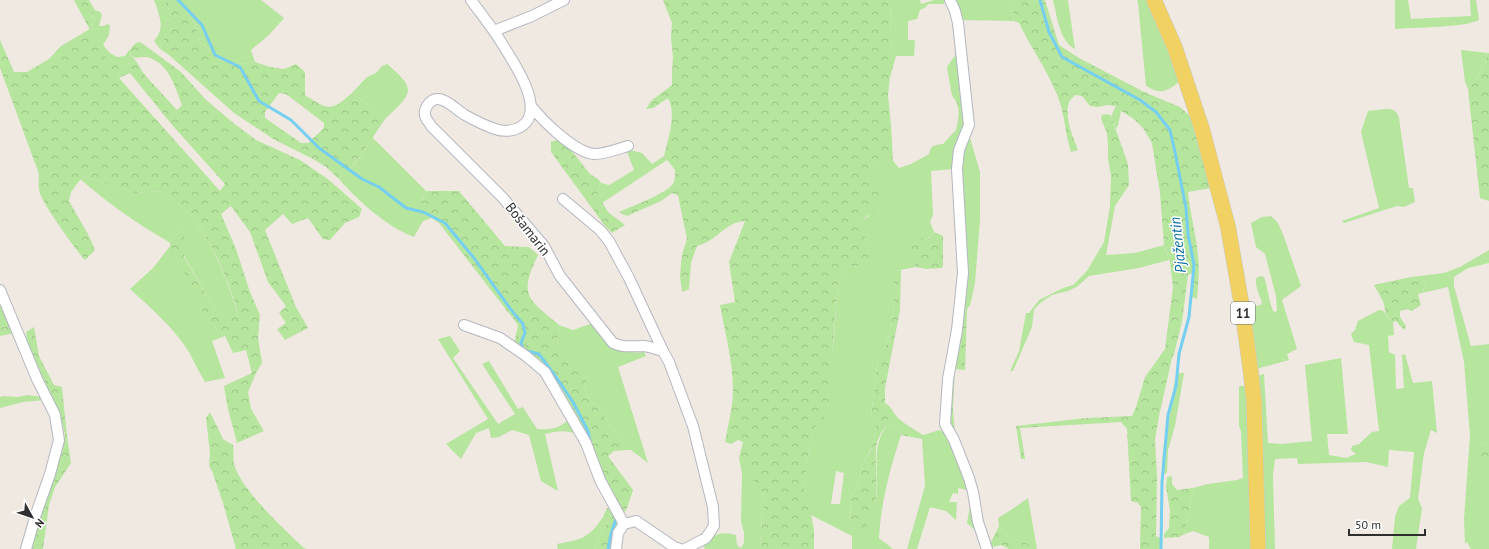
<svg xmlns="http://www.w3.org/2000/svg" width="1489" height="549" font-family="'PT Sans',sans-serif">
  <defs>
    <pattern id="forest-crowns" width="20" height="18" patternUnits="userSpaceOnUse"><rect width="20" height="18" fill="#b6e59e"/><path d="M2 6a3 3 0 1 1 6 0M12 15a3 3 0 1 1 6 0" fill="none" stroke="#9dc588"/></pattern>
  </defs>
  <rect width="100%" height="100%" fill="#efe9e1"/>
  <!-- grass -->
  <path fill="#b6e59e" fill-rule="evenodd" d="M154,0H164L171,14L166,27V34L160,49L154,41C166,29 159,14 154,0Z
    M178,0H261L284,18L269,35L251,50L255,62L241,64L222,61L199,41L196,26Z
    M891,0H920L921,4L934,0H945L944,4H928L926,7L920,10L917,19L908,21V40H915L914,56H896L891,55L890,34Z
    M952,0H1016L1012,5L1014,21L959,20Z
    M1053,0H1068L1075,49C1059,41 1057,15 1053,0Z
    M1137,0H1148L1171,56L1179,81C1174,87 1166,92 1158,91C1154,91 1149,87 1146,86L1138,3Z
    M1395,0H1408L1411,19L1471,16L1470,0H1476L1479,20C1463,28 1415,27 1395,29Z
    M95,10L100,12L102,15L99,26H104L107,24L110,25L109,35L103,45L110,53L117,57L125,56L130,49V54L136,61L124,66L107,59L89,28L93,24L94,18L92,15Z
    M959,49L963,98L954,88L951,91L947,67Z
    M1461,50L1488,53C1484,67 1478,78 1468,89L1465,82Z
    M387,64C417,89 413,93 386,118L352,93L367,77L376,73L382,66Z
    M1116,106L1121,111L1118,125L1116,129L1111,116Z
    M1386,109C1394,109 1397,111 1399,118L1409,188H1413L1415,202L1404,207L1397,206L1344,223L1342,221L1379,208L1361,132L1368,111Z
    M972,125L970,138L980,172V220L975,283L970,306L968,307L967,311L961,310L958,168Z
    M956,130H963L955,169L931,171L933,215L930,222L934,232L911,256L916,267L894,271V302L891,329L887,343L878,357L871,417L876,423L874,440L870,451L862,465L858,486L850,498L851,526L872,515C873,510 875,505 876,500C880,473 870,450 886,426L896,425L900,429L901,435C890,469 881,502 879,538L893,549H852V536L811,515L809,502L805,493L804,485L809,450L816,425L825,417L834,337L838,283L842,274L847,267L862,266L867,243L862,230L861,221L869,216V168L879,161H893L899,168L911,164L929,154C931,145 934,145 943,144ZM836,471L844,473L840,504H831Z
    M372,137L426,191L422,198L427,215L432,218L423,221L414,237C387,227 357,200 339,179C353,167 364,154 372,137Z
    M626,149L642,153L652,164L664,156L667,160L602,203L597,193L601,183L609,185L634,170Z
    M83,176L135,193L161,191C171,199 186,209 194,219C212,242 232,289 238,317H224L214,308L184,256V229L169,242C137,224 108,203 80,179Z
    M1110,206H1115L1106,255L1135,253L1164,245L1169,260L1139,268L1089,276L1078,286L1068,291L1052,295L1039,304L1034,310L1032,327L1013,371H1010L1019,351L1026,313H1029L1039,300L1063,288L1073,285L1087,271L1104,242Z
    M1271,216L1278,223L1283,234L1301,286L1282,300L1297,349L1287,354L1289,360L1256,369V355L1249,301L1256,306L1261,305L1262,302C1259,295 1255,286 1256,278L1261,276L1264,277C1267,284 1270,308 1274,312L1277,311L1276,296L1265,254L1256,247L1251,223L1262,217Z
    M171,245L203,312L216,328L225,336L212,341L225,378L205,382C199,372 194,362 189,352C174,328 151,308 130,289L153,268Z
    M1489,250V263L1468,268L1454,277V286L1471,346L1489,344V443L1480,445L1482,463H1489V549H1471L1467,542L1465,544L1464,519L1470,435L1464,362L1448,287L1422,293L1426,285L1423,281H1415L1411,277L1444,273L1460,267Z
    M0,301L14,328L0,326Z
    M1379,310L1384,311L1387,317L1393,322L1394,335L1388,336L1389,352L1395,355L1396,389L1404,388L1402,355L1405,354L1413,383L1432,381L1437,433L1431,430L1424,453L1418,499L1422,508L1416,549H1392L1395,517L1399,506L1410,498L1414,452L1389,450L1388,467L1366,462L1298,464L1297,458L1275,459L1273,475L1275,549H1264L1257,376L1264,374L1268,443L1282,444L1312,441L1305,365L1341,358L1348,434H1327L1329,455L1346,458L1356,454L1351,450L1352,446L1359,444L1372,432L1379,431L1369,345L1354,342L1351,334L1355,330L1358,321Z
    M593,323C611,344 614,355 644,352L646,356L618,367L648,463L631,450H627L596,405L588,398L584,385L557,343L559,325L573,330Z
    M450,336L460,351L453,358L498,424L515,414L482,364L489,361L518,409L523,407L537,429C550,430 559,429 569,419L577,434C564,430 559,431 545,434L558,491L541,481L529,435L512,430L499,437L491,438L489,428L476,433L461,459L446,444L488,419L438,339Z
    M1181,373H1184L1175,426L1168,450L1167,473L1165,474L1162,473C1162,459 1163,445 1166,432C1168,421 1171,411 1172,401C1173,392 1173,382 1178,374Z
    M1239,386H1246L1249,438L1251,549H1209V537L1193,531L1185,534L1193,488L1208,484L1237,480L1243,478L1241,432L1239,425Z
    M27,395L44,397L46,400L23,402L0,408V397L3,396L18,397Z
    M940,430L947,435L969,484L973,491L976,523L979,534L967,523L970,506L971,491L958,488V494L953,493L949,502H957L956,520L946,511L930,507L917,549H907L925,486L922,439L923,435Z
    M739,458L747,461L763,492L765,501L762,516L760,549H705L703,546C715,534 719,531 736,535L737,545L741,548L744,543V532L741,522L742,474Z
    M1028,498L1037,549H1029V544L1007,537L999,526L998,518L1011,510Z
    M603,517L608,520L594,549H558L557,544C581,540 589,538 603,517Z"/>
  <!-- forest -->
  <path fill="url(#forest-crowns)" fill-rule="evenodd" d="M74,0H89L95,10L92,15L95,21L89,28Z
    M164,0H178L196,26L199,41L222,61L241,64L255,62L270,67L284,69L296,64L305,72V95C328,110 331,112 352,93L386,118C369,141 361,161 339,179L326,167L313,159L275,140L234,113L169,55L160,49L166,34V27L171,14ZM279,93L286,94L324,123V128L308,143H301L265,118V112Z
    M663,0H891L890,34L891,54L896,56L890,77L888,95L891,126L893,161H879L869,168V182L880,184C881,204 877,209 861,221C862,232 871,249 868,258C867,261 864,264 862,266L847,267L842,274L838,283L828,406L825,417L816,426L809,450L804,485L805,493L809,502L814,531V549H760L762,516L765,501L763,492L756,487L747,461L739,458L743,442L738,440L731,444L725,442C728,425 733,407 733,390C733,361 725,333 720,305L735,302L729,262L745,221C725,222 716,242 697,246L691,263L689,289L682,292L680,276L681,263L683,251L687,239L678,195L672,193L661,201L627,216L622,214L619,212C630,207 669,193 674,182C675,179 675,173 675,170L664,156C668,139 677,114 668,98L653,108L646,109L651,101L672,85V71L673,57L671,38L672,23Z
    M1016,0H1045L1059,45L1079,58L1144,92L1180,107L1190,116L1211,188L1188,192C1190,213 1196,234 1198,256C1200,270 1198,284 1197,299L1192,297L1193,273L1188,275L1182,322L1174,354L1172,358L1159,416L1155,440L1157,477L1156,536L1160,538V549H1140L1141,507L1138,503L1131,501L1127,429L1121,422L1020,428L1025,459H1021L1016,426L1086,418L1132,416L1136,407L1145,377L1165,349L1173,287L1170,262L1164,245L1160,193L1152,143L1143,128L1134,119L1121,111L1116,106L1108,105L1098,107L1090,106L1082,96L1075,95C1073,97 1070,100 1069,102C1064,117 1073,137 1078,150L1071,152C1065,134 1065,115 1058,97C1048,71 1031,48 1019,23L1014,21L1012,5Z
    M90,29L107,59L124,66L136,61L144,74L177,110L182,105C175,86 168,62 147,57C142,56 135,60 132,56C127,51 133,46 136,43L140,42L150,49L181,72L206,100L236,125L256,140L300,160L329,180L362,209L359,217L345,223L330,240L323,239L308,218L292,224L283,214L265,230L296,307L308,328L285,340L277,329L286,323L279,313L286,306L268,282L250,232L231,206L221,214L236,249L250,292L260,315L258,338L262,363L256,373L248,392L251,409L264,431L237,443L228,409L224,386L252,373L246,350L233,353L225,336L216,328L203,312L169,242L184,229V257L214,308L224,317H238C234,291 211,240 194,219C186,209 171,199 161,191L135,193L83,176L71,192L69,201L89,236L95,250L85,260C76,250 40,201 39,190C38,185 39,179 39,174L0,68V40L14,72H27L49,59L61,46ZM130,73L173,126L225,184L220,191L119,78Z
    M1488,53H1489V201L1480,198L1468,89C1478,78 1484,67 1488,53Z
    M954,88L959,89L967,124L963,130H956C958,122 960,111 957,103C955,99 952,97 951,91Z
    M1108,114L1111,116L1128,164L1129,185L1115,206H1110L1111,176L1108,159V146L1107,133L1101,119L1102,115Z
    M557,140L570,149L590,174L598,179L601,183L597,193L608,212L625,225L612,233L605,226L551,152V142Z
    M426,191H459L505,246L529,247L538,255C518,296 528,299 559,325L557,343L588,377L584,385L588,398L596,405L627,450L614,451L608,456L633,490L627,508L622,516L613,504H607L608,491L546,372L514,345L518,325L439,223C426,214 416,207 426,191Z
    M934,232L943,236V266L942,268L926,269L916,267L905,247L917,237L927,240Z
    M901,270L900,310L885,388V403C892,407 893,413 898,418C906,425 915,430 923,435L922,439L901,435L900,429L896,425L886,426C881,432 877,440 876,448C874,478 885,511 858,535L851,526L850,498L858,486L862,465L870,452L874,440L876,423L871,417L878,357L887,343L891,329L894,302V271Z
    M1411,277L1415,281H1423L1426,285L1422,293L1418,294L1421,305L1412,311L1406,309L1400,311V317L1406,326L1404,330L1396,321L1393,322C1384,314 1386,314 1384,304C1382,298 1377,291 1374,285Z
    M961,310L967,311L965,370L955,369L953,409L955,433C940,414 957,335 961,310Z
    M0,326L14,328L15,333L0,336Z
    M34,327L39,356L54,385L62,387L67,436L71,463L55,487L49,505L43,549H29L50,484L62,453L65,435L61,418L27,343L26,332Z
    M210,412L223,439L233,445C234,451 233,458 234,464C241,490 284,529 304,548L307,549H236L223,503L212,471L209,466L210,453L206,418Z
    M1489,443V463H1482L1479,454L1480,445Z
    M1172,476V484L1177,490L1193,488L1185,534L1179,537L1164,538V534L1169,528L1170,510L1166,487L1167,477Z
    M607,508L611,510L620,519L617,524L612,549H594L608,520L603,517Z
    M999,526L1007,537L1029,544V549H1009L1002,545L992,547L991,542Z"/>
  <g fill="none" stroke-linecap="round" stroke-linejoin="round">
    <!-- stream -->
    <path stroke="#75cff0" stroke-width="3" d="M178,0L202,25L215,55L240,67L259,101L291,120L319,148L362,179L379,187L406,208L423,212L445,223L474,258L512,311L523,324L525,333L521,343L523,350L539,354L556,377L573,402L588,431L590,441
      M1040,0L1049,32L1062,57L1140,100L1156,112L1170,130L1175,152L1186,208L1188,234L1194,265L1189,317L1179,354L1176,386L1168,415L1162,482L1161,549
      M608,549L611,534L617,516"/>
    <defs>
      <path id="minor" d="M471,0C481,14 492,27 501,42C512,60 547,109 522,126C514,131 504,132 495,129C486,126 474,120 465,115C456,110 450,101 439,99C430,98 422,110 426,118C427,121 430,123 431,126L503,198L544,246L560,276L613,343C624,348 632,346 644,346C650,347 657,349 663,351L669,362L693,426L713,507L714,526L706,538L685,549
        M950,0L955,11L958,23L969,125L959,150L957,169L963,273L957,330L948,379L945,424L954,440L969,478L973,492L978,522L987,549
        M494,31L532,16L564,0
        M531,106C543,121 574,152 594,154C605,154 618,149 628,146
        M563,199L600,230L609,241L629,278L663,351
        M0,290L37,379L55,415L57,428L59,440L50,474L36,514L26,549
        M464,325L500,338L526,356L545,372L586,443L600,480L624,524
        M616,549L618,533L624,524L636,521L674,547L680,549"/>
      <path id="primary" d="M1154,0L1175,48L1202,129L1228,227L1242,307L1251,374L1254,402L1258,549"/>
    </defs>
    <!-- minor casing -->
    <use href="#minor" stroke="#b4b7c1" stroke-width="12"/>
    <!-- primary casing -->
    <use href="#primary" stroke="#c9c9c9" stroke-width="16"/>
    <!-- minor -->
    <use href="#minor" stroke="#fff" stroke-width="10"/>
    <!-- primary -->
    <use href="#primary" stroke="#f2d163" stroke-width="15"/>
  </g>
  <g text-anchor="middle" stroke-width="3" stroke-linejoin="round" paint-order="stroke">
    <!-- shield labels -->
    <rect fill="#fff" stroke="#6d6d6d" stroke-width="1" x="1231" y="302" width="24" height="22" rx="3"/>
    <g font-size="13" font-weight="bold" fill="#2e2e2e">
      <text x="1243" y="318">11</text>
    </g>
    <!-- street labels -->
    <g font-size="14" fill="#2e2e2e" stroke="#fff">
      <text transform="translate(528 229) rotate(52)" y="5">Bošamarin</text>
    </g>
    <!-- water labels -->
    <g font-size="15" font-style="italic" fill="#0d6fa3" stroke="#fff">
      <text transform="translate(1178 245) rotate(-96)" y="5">Pjažentin</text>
    </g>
  </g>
  <!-- north arrow -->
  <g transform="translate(32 517) rotate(130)" stroke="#ffffff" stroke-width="3" paint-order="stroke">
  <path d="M0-3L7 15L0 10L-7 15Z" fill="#2e2e2e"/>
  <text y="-6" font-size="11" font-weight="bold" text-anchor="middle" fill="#2e2e2e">N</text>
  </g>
  <!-- scale -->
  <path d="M1349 529v6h76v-6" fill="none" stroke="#2e2e2e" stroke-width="2"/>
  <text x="1355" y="529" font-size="12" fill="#2e2e2e" stroke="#ffffff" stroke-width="3" paint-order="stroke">50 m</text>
</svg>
